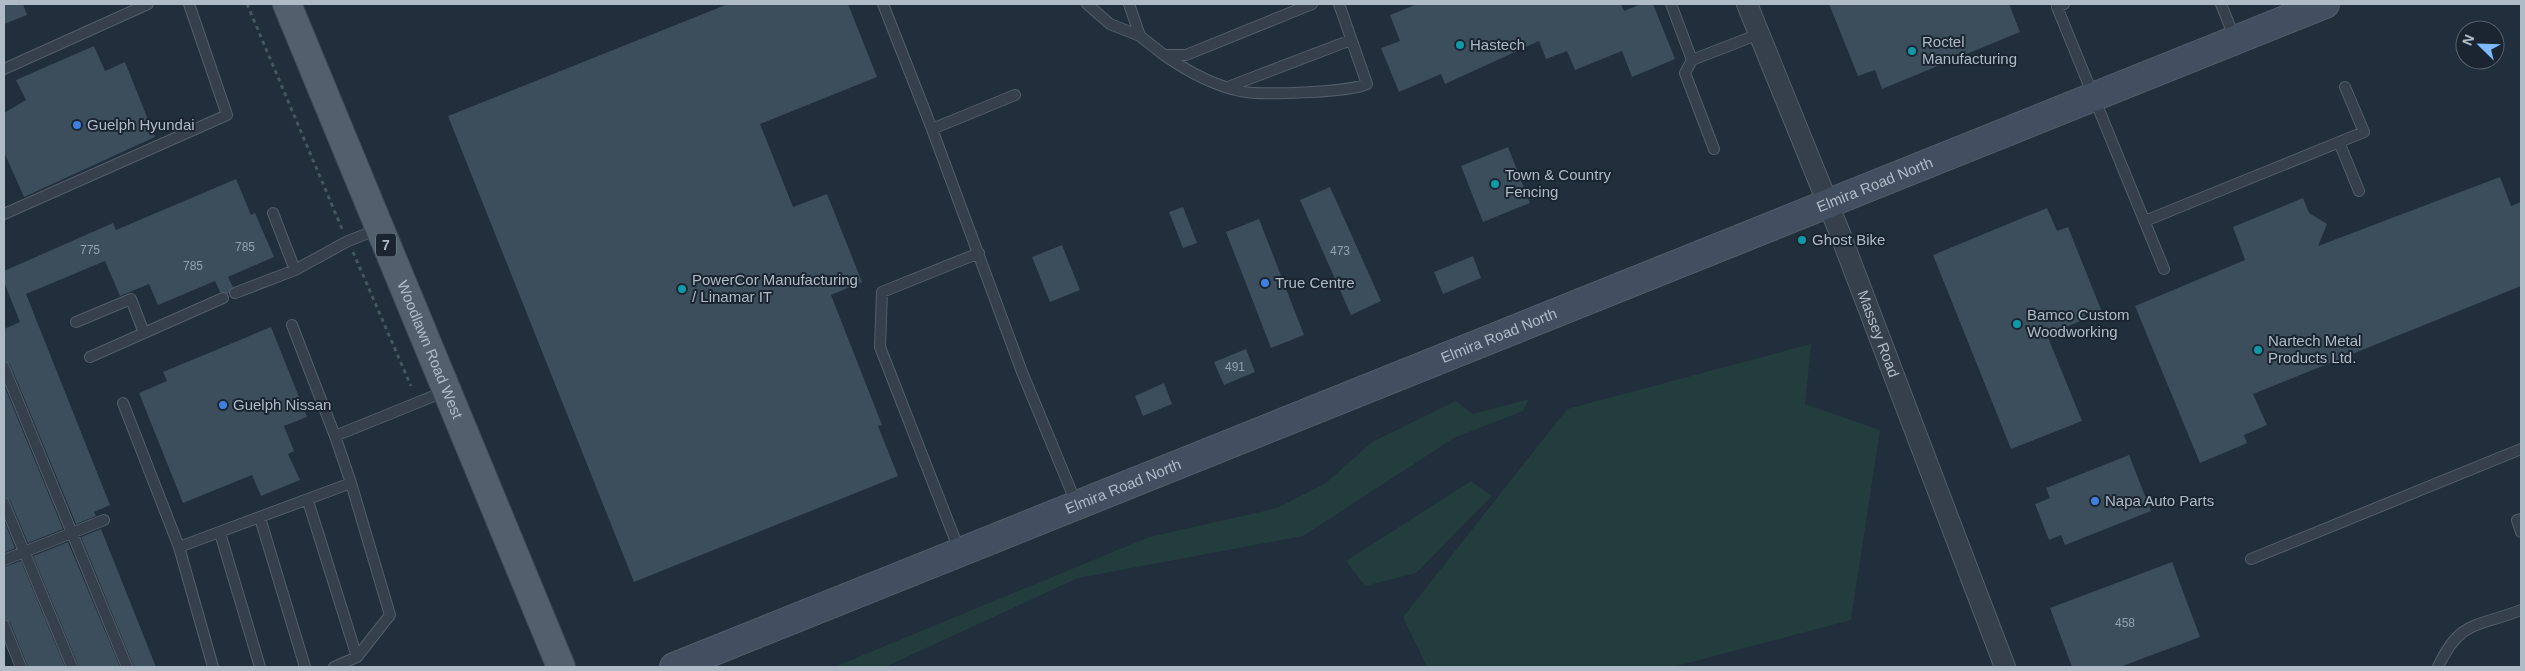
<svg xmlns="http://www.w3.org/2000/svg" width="2525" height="671" font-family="Arial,sans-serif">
  <rect width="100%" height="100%" fill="#212e3c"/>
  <!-- green -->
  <path fill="#233c3d" d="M1811,344L1805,404L1880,430L1851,620L1673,667H1427L1403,617L1567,409Z
    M1529,399L1523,411L1454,438L1303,536L1078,578L885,667H834L1149,537L1277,508L1326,483L1372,442L1456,401L1473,414Z
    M1471,481L1492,496L1416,573L1365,586L1346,561Z"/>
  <!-- building -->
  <path fill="#3c4d5c" d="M4,4H23L27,15L4,24Z
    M728,4H848L877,77L760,124L793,207L827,194L862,282L831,295L882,425L878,426L898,476L634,582L448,116Z
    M1417,4H1621L1624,11L1641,4H1653L1675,59L1632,77L1622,51L1575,70L1567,51L1546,59L1539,41L1445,84L1441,74L1399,92L1381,48L1400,41L1390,15Z
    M1829,4H2009L2020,32L1882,89L1875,70L1858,76Z
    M94,46L105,71L125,62L155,137L24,197L4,152V113L26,100L16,80Z
    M1508,147L1530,203L1483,222L1461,166Z
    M2500,177L2511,206L2521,202V286L2253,394L2267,425L2244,435L2247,443L2200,463L2135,306L2245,260L2233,227L2303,198L2309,213L2327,224L2318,246Z
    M236,179L251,215L255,213L274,257L228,277L233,287L228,294L220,292L215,281L158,305L149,284L120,296L105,261L26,294L110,505L94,512L96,516L76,524L10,364L4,360V329L20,322L4,282V271L113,223L116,230Z
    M1330,187L1381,301L1351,315L1300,200Z
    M1183,207L1197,243L1183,248L1169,212Z
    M2047,208L2057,231L2068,227L2102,312L2047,335L2082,421L2011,449L1933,255Z
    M1259,219L1304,335L1271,348L1226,232Z
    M1062,245L1080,290L1050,302L1032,257Z
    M1473,256L1481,278L1443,294L1434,272Z
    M271,327L307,417L284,426L294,451L288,454L300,480L261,496L252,475L183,503L139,393L167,381L163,372Z
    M1246,349L1255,372L1224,385L1214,362Z
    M1164,383L1172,404L1143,416L1135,396Z
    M4,385L63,529L28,543L10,500L4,496Z
    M2129,455L2151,511L2065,545L2061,535L2049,540L2035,504L2050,498L2046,488Z
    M4,520L15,548L4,553Z
    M101,529L156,667H134L81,537Z
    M68,542L120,667H79L33,556Z
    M21,561L65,667H28L10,622L4,618V567Z
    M2172,562L2200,637L2120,667H2072L2050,608Z"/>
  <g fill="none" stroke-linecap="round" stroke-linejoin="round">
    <defs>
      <path id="lane" d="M883,4L932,129L1022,372L1077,505
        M1087,4L1110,24L1140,36
        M1129,4L1140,36L1164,55H1186L1312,4
        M1671,4L1692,60L1685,73L1714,149
        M2064,4L2057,7L2164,269
        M2221,4L2235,39
        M1164,55C1187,71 1212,85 1240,91C1259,96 1350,92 1367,84L1339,4
        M1692,60L1759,34
        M4,69L148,4
        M1228,87L1351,40
        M932,129L1015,95
        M2339,142L2359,191
        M273,213L295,270
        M4,214L227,115L189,4
        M2145,221L2364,132L2345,87
        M235,293L295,270L348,241L379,229
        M76,322L131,299L144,333
        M292,325L335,436
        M90,357L223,298
        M4,367L127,667
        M123,403L179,547
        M308,501L357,657
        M4,503L72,667
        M260,518L305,667
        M2521,519L2517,520L2521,532
        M220,533L260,667
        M960,552L880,347L882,292L979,253
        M2251,559L2521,449
        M4,560L104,520
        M4,625L21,667
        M213,667L179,547L351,483L335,436L446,391
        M334,667L357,657L390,615L351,483
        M2438,667C2460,619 2478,627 2521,610"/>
      <g id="street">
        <path id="s1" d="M1747,4L1839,231L2005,667"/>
      </g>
      <g id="secondary">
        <path id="s2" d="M674,667L2325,4"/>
      </g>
      <g id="primary">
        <path id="s3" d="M287,4L561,667"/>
      </g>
    </defs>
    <!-- lane casing -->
    <use href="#lane" stroke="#535e6a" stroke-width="12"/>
    <!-- street casing -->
    <use href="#street" stroke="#535e6a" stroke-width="22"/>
    <!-- secondary casing -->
    <use href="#secondary" stroke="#535e6a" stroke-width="30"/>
    <!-- primary casing -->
    <use href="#primary" stroke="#3e4955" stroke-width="30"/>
    <!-- path -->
    <path stroke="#40595b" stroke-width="3" stroke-dasharray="4 4" stroke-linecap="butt" d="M247,4L343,231
      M353,252L411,386"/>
    <!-- lane -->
    <use href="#lane" stroke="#35404c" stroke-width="10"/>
    <!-- street -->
    <use href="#street" stroke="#35404c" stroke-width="20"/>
    <!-- secondary -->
    <use href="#secondary" stroke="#424f60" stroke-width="28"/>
    <!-- primary -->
    <use href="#primary" stroke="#525f6d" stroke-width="28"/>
  </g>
  <!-- markers -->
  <g fill="#0f9aa8" stroke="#1a2531" stroke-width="2">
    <circle cx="1460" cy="45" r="5"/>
    <circle cx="1912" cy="51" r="5"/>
    <circle cx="1495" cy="184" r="5"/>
    <circle cx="1802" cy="240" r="5"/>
    <circle cx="682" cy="289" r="5"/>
    <circle cx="2017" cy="324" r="5"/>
    <circle cx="2258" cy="350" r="5"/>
  </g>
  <g fill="#3f7fe0" stroke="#1a2531" stroke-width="2">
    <circle cx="77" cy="125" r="5"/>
    <circle cx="1265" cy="283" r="5"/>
    <circle cx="223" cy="405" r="5"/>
    <circle cx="2095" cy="501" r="5"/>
  </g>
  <g text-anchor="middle" stroke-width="4" stroke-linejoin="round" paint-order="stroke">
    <!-- number labels -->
    <g font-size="12" fill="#93a0ad">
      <text x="245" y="251">785</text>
      <text x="90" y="254">775</text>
      <text x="1340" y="255">473</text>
      <text x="193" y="270">785</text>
      <text x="1235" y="371">491</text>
      <text x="2125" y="627">458</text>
    </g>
    <!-- shield labels -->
    <rect fill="#1a2531" stroke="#838e9b" stroke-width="1" x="376" y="233.5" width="20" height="23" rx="4"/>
    <g font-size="14" font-weight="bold" fill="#b0bbc8">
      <text x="386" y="250">7</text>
    </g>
    <!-- poi labels -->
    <g font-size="15" fill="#b0bbc8" stroke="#1a2531" text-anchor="start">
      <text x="1922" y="47">Roctel<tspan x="1922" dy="17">Manufacturing</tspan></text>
      <text x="1470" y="50">Hastech</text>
      <text x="87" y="130">Guelph Hyundai</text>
      <text x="1505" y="180">Town &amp; Country<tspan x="1505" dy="17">Fencing</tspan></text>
      <text x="1812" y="245">Ghost Bike</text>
      <text x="692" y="285">PowerCor Manufacturing<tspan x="692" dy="17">/ Linamar IT</tspan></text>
      <text x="1275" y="288">True Centre</text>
      <text x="2027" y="320">Bamco Custom<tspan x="2027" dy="17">Woodworking</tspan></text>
      <text x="2268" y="346">Nartech Metal<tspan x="2268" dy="17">Products Ltd.</tspan></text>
      <text x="233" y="410">Guelph Nissan</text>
      <text x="2105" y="506">Napa Auto Parts</text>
    </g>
    <!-- street labels -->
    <g font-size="15" fill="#b0bbc8" stroke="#1a2531">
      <text dy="5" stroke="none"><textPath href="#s2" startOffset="1294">Elmira Road North</textPath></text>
      <text dy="5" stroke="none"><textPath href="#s1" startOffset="355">Massey Road</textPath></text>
      <text dy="5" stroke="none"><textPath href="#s2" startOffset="889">Elmira Road North</textPath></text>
      <text dy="5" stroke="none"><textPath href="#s3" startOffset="374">Woodlawn Road West</textPath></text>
      <text dy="5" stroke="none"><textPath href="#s2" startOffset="484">Elmira Road North</textPath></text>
    </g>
  </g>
  <!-- border -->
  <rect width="2525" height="671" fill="none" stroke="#b0bbc8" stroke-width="10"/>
  <!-- north arrow -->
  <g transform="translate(2480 45) rotate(293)"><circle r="24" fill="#1a2531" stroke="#56616d"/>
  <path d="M0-4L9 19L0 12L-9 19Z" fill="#7eb8ff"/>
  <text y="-8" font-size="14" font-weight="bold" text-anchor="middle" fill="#b0bbc8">N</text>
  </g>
</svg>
